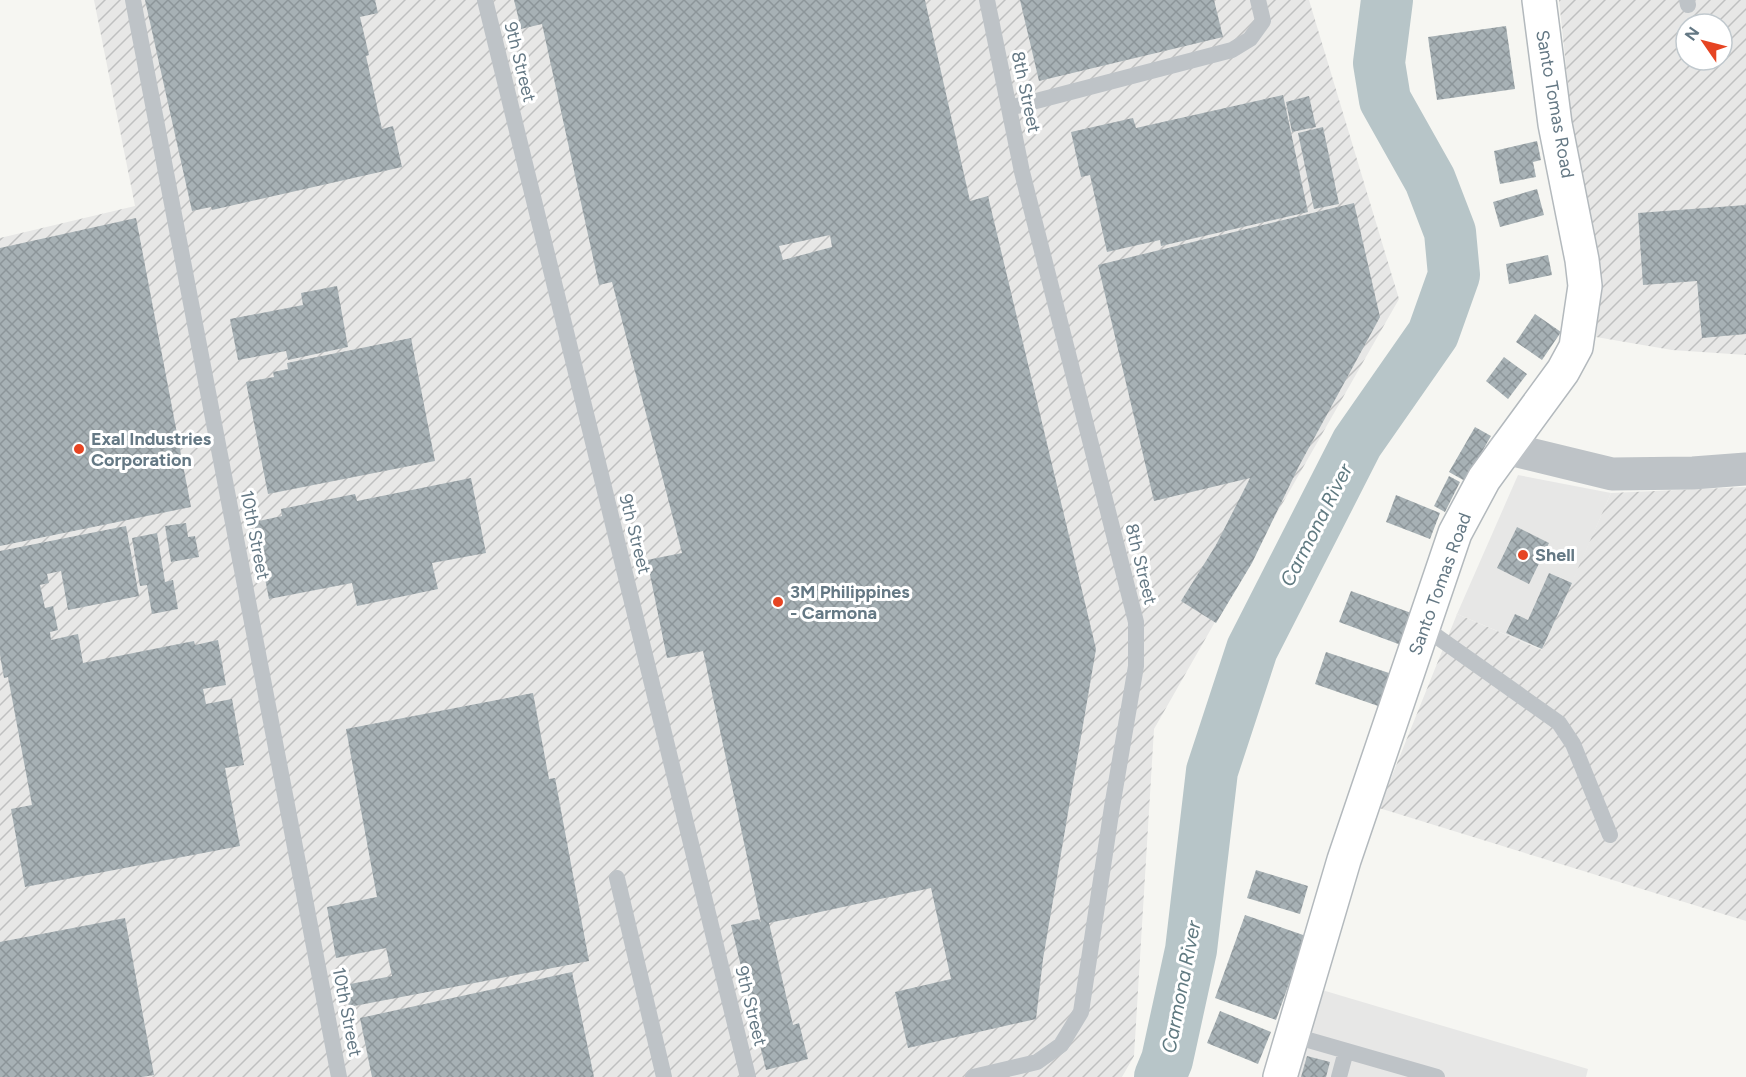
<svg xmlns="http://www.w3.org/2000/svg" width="1746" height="1077" font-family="Figtree,sans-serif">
  <defs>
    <pattern id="industrial-furrows" width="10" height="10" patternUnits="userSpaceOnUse" patternTransform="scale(1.5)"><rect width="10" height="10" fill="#e7e7e6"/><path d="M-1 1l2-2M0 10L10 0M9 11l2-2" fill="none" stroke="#bfc0c0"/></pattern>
    <pattern id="building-cross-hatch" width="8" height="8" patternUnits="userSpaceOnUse" patternTransform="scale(1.5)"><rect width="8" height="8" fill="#a7b1b5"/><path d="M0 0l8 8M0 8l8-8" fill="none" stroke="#8c9599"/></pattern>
  </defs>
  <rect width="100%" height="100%" fill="#f6f6f2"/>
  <!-- built -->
  <path fill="#e7e7e6" d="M1518,475L1611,493L1543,650L1457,614Z
    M1322,990L1588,1069L1586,1077H1296Z"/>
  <!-- industrial -->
  <path fill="url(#industrial-furrows)" fill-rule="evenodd" d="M94,0H1309L1399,299L1154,729L1134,1056L1122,1077H0V238L135,206Z
    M1559,0H1746V355L1672,350L1596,337L1600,285L1589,206L1572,123ZM1686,24H1722V60H1686Z
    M1746,487V921L1379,808L1457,614L1542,650L1611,493Z"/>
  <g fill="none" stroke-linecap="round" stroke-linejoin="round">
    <!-- river -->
    <path stroke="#b7c5c8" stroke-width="52" d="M1160,1077L1167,1060L1191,950L1212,771L1252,649L1357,443L1433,334L1454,275L1450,232L1430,180L1385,100L1379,63L1387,0"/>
  </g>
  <!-- building -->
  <path fill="url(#building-cross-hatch)" fill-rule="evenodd" d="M145,0H375L378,13L360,17L369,55L366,56L382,129L393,126L402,167L212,210L211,207L192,211Z
    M514,0H925L970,201L988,196L1096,649L1043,959L1036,1019L908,1048L895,992L951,979L931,888L769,923L793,1025L799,1023L808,1059L766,1070L731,925L758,919L761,922L703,651L667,658L647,560L682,553L612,282L599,285L542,24L521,29ZM830,235L832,247L783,260L779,246Z
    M1020,0H1214L1223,37L1039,81Z
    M1506,26L1515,89L1437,100L1428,37Z
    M1283,95L1308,212L1161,246L1160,240L1107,252L1090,175L1081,177L1071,132L1133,118L1136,128Z
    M1309,96L1316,127L1292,132L1286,102Z
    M1323,127L1339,204L1314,209L1298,133Z
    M1537,141L1541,160L1533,162L1536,177L1500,184L1494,151Z
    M1537,189L1544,215L1500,227L1493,202Z
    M1354,203L1380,317L1299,466L1252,563L1216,623L1181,601L1216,545L1250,478L1154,501L1098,265Z
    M1746,205V334L1702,338L1697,281L1643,285L1638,213Z
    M136,218L191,507L0,546V248Z
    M1548,255L1552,275L1509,284L1506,264Z
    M337,286L348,347L288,360L286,351L238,360L230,319L303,305L301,293Z
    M1535,314L1561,332L1542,360L1516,342Z
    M411,338L435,461L268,494L246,382L274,377L273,372L288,369L287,363Z
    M1504,357L1527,374L1508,399L1486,381Z
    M1475,427L1491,436L1465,481L1449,472Z
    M1449,476L1460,482L1445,512L1434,506Z
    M471,478L486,553L432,563L438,589L357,606L352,583L269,599L254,522L282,516L281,509L355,494L357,501Z
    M1396,495L1440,513L1430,539L1386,522Z
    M186,523L188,537L195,536L199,557L171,562L165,526Z
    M126,526L139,596L68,610L61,571L47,574L49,583L40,585L45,608L53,606L58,630L50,632L51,640L78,634L83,663L194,641L195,645L218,640L226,685L203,689L206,704L232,699L244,765L225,768L240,846L25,887L11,809L32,805L8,677L4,678L0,655V551Z
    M1517,527L1549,543L1529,584L1497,568Z
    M157,533L165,582L173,580L178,609L152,614L147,585L140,586L132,538Z
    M1549,573L1572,583L1542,649L1506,633L1515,614L1528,620Z
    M1351,591L1414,614L1401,645L1339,622Z
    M1326,652L1392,674L1381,707L1315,684Z
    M533,693L549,779L555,778L589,961L349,1007L345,985L392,976L386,948L336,958L327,907L377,897L346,729Z
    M1256,870L1308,886L1300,914L1247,898Z
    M1245,915L1306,936L1276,1020L1215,998Z
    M125,918L154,1075L142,1077H0V942Z
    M572,972L594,1077H372L360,1018Z
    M1220,1011L1271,1032L1258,1064L1207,1043Z
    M1307,1056L1330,1062L1326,1077H1301Z"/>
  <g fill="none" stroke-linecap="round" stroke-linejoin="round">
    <defs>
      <path id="secondary" d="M1280,1077L1344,860L1455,533L1484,479L1563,371L1576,347L1585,286L1582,260L1555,124L1539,0"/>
    </defs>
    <!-- secondary casing -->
    <use href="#secondary" stroke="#b3b9bd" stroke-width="36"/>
    <!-- lane -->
    <path stroke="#bec3c7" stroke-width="16" d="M133,0L339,1077
      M485,0L748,1077
      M1687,0L1688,5
      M1009,108L1232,50L1250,39L1263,21L1258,0
      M1422,626L1559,723L1573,744L1610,835
      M617,878L664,1077
      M1291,1035L1437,1077
      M973,1077L1037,1062L1061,1045L1081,1012L1112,807L1136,666V622L1022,172L987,0
      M1339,1077L1346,1051"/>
    <!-- street -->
    <path stroke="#bec3c7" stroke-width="33" d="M1505,448L1612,474L1693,473L1746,469"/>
    <!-- secondary -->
    <use href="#secondary" stroke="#fff" stroke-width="33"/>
  </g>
  <!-- markers -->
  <g fill="#e64422" stroke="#fff" stroke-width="2">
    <circle cx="79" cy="449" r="6"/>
    <circle cx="1523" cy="555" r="6"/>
    <circle cx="778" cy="602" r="6"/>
  </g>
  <g text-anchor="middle" stroke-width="6" stroke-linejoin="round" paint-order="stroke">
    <!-- street labels -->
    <g font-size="18" fill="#647884" stroke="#fff">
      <text transform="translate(520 62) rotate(76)" y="6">9th Street</text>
      <text transform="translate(1026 92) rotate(78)" y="6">8th Street</text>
      <text transform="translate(1555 104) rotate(80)" y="6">Santo Tomas Road</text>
      <text transform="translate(635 534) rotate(76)" y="6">9th Street</text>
      <text transform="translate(255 535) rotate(79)" y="6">10th Street</text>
      <text transform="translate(1141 564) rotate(76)" y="6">8th Street</text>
      <text transform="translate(1440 584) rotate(-70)" y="6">Santo Tomas Road</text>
      <text transform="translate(751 1006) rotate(76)" y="6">9th Street</text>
      <text transform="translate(347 1012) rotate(79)" y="6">10th Street</text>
    </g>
    <!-- poi labels -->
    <g font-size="18" font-weight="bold" fill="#647884" stroke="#fff" text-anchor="start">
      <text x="91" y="445">Exal Industries<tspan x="91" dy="21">Corporation</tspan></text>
      <text x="1535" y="561">Shell</text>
      <text x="790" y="598">3M Philippines<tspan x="790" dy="21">- Carmona</tspan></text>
    </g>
    <!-- water labels -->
    <g font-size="20" font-style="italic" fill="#607a81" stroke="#fff">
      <text transform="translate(1316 525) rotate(-63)" y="7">Carmona River</text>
      <text transform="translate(1181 987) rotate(-79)" y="7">Carmona River</text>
    </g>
  </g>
  <!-- north arrow -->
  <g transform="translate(1704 42) rotate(305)"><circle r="28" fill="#ffffff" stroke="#c1c9ce" stroke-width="1.5"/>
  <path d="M0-4.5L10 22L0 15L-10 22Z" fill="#e64422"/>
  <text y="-9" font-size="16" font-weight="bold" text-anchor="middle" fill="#647884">N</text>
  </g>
</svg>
